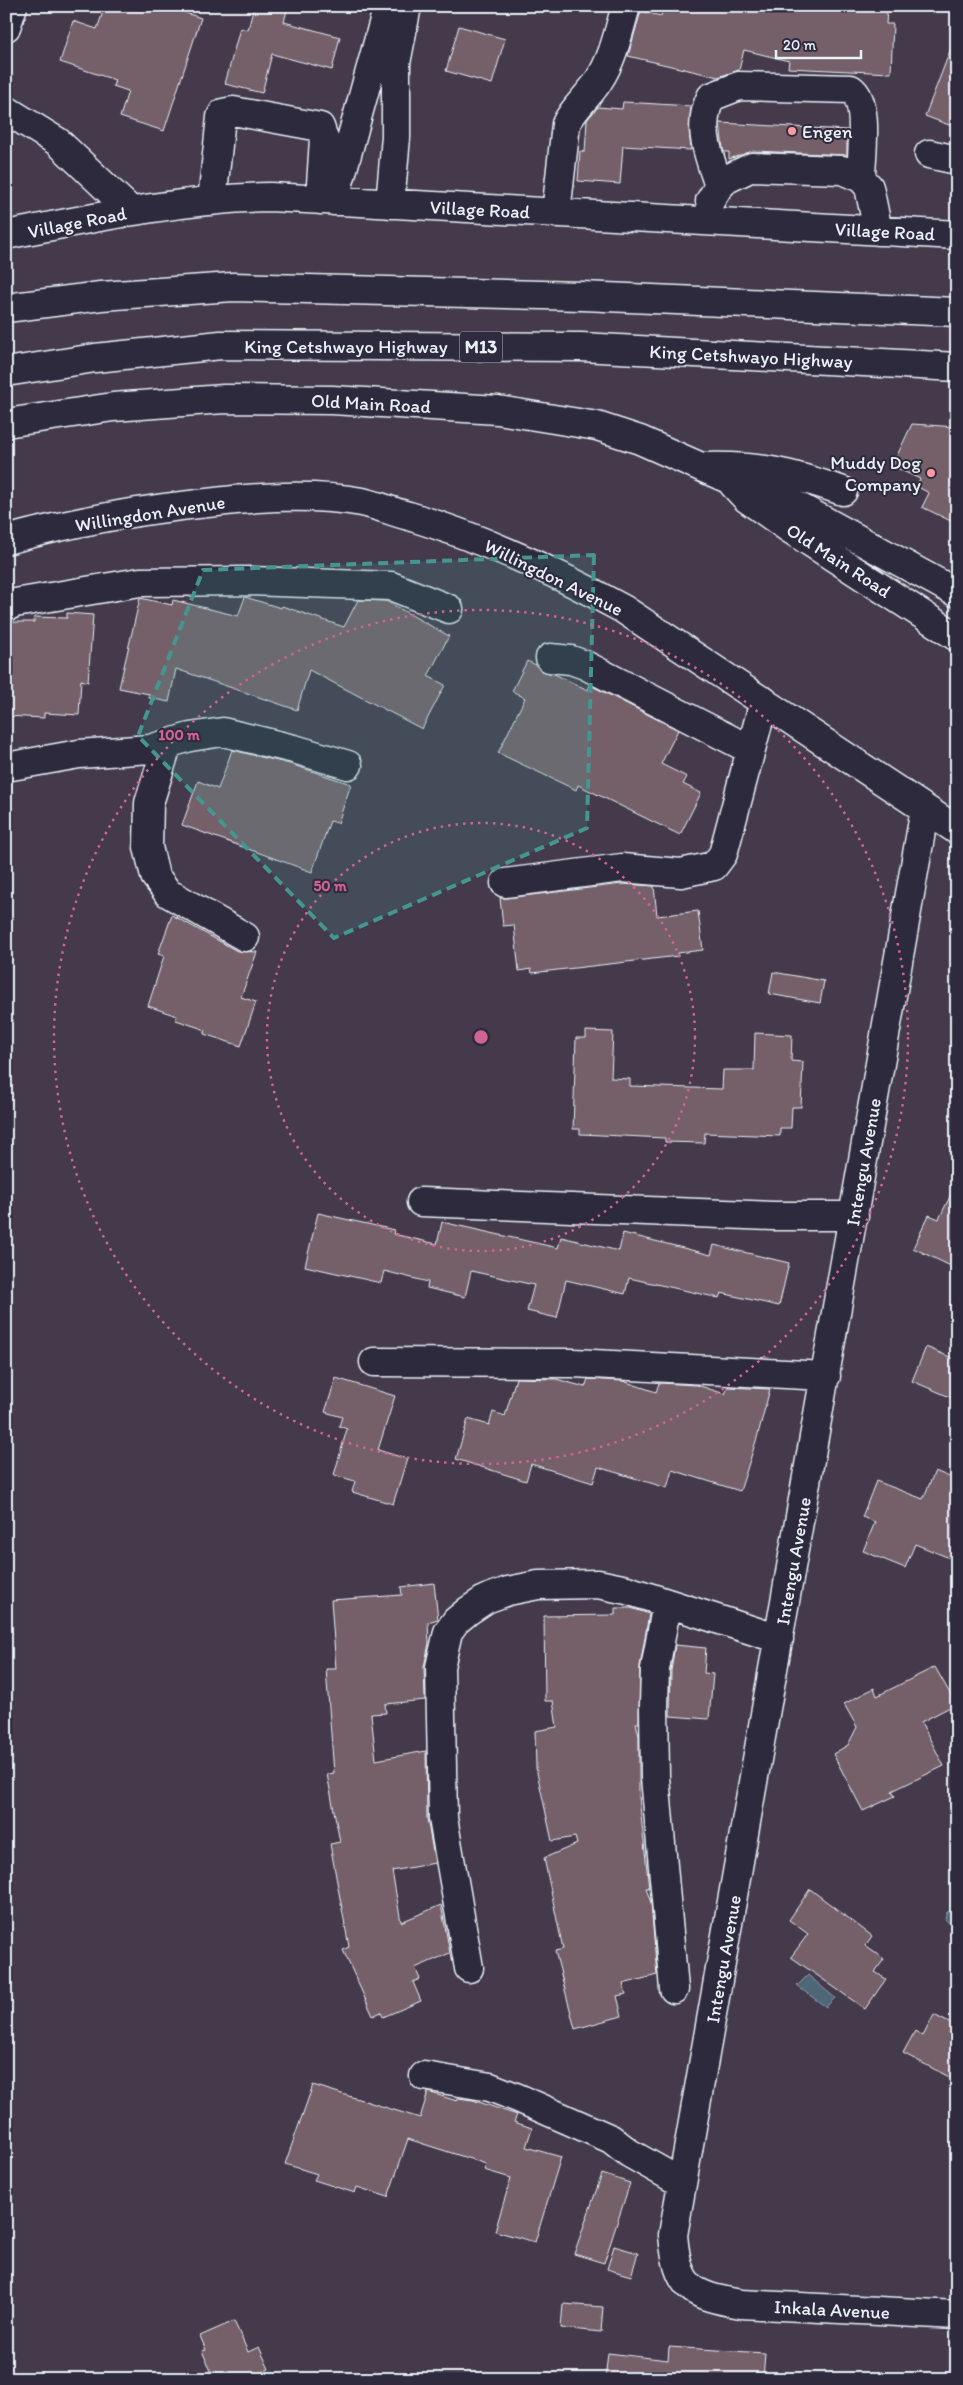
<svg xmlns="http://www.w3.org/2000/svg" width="963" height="2385" font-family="Itim,sans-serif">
  <rect width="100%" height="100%" fill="#443a4b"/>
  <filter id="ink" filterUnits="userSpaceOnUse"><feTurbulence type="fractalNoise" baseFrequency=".02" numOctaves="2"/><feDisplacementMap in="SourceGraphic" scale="10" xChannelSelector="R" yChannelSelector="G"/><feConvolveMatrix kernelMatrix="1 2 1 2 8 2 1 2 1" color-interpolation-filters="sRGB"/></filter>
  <g filter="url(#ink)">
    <!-- water -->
    <path fill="#4d6678" stroke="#8b9eab" d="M957,1910V1932L950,1930V1924L945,1919L947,1912Z
      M808,1975L835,1998L826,2007L797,1986Z"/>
    <!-- building -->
    <path fill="#75616b" stroke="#e8f1f8" d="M105,6H179L177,10L201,18L164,131L120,117L128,91L113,86L115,80L60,62L73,21L97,29Z
      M254,6H288L284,22L340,37L332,70L272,54L262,93L225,84L240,28L248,30Z
      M663,6H786L887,11L886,24H893L891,73L788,68L789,61L744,50L739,70L718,77L628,56L641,11L661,16Z
      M459,26L505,39L492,84L446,71Z
      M955,38L957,39V128L925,116Z
      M623,102L691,106L689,130L691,150L623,146L620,184L578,181L580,151L585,152L587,120L598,107L622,109Z
      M720,123L847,130V155L753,151L729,159V152H724L723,149Z
      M912,424L957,427V524L922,507L929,493L916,486L920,479L892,466Z
      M245,597L281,608L282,606L344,627L358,600L386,601L449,636L428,676L445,685L422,729L309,670L297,710L176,669L169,702L149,698V694L119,688L140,598L172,605L173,600L238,616Z
      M67,613L93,615L88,682L81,680L79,715L44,713V718L6,716V622H34V617L67,618Z
      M527,661L536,665L541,671L554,674L588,690L590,685L678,730L661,764L687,777L683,784L701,793L680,835L578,785L576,790L498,753L525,698L512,691Z
      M232,750L290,764L351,784L338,823L330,821L312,872L182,825L198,781L218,789Z
      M622,884L654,886L657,916L698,911L703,950L678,953V956L532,973L531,969L519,971L514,925L503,926L500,898H507Z
      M172,915L237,951L257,952L241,997L256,1002L241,1046L204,1034L206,1030L176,1020L177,1016L148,1006L164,956L158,954Z
      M773,972L824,981L820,1003L769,994Z
      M586,1031L613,1032L611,1078L630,1079V1086L722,1089L723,1070H754L755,1033L792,1035L791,1061L803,1062L801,1107H792L791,1128H780V1136L705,1133L704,1143L665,1142V1138L580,1134V1129H573L576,1038H586Z
      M957,1182V1269L913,1248L929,1215L939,1219Z
      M318,1213L394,1230L393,1234L437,1244L442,1222L558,1248L561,1237L619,1251L623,1233L711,1255L714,1245L789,1263L779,1306L721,1293L719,1298L629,1278L625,1294L566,1280L557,1318L527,1311L534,1285L471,1271L465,1297L427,1288L428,1282L384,1271L381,1283L305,1266Z
      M926,1347L957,1360V1400L912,1381Z
      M336,1378L395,1396L378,1450L407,1459L393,1504L352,1492L355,1481L334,1475L347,1429L339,1426L342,1417L325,1412Z
      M516,1378L556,1379L585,1387L588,1379L623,1381L656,1392L659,1383L697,1385L725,1394L728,1387L770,1389L757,1438L740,1491L672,1470L667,1488L598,1467L593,1483L531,1464L526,1481L456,1459L468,1419L489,1425L493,1412L505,1416Z
      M935,1471L957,1480V1561L915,1544L905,1568L863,1551L875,1522L862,1517L876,1481L923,1499Z
      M434,1583L438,1619L428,1622L429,1643L424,1667L425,1700L385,1704L386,1713L371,1714L376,1760L426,1751L427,1818L435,1863L392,1871L401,1922L441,1905L450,1953L415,1968L420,1979L413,1982L421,2001L383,2017L381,2012L373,2016L343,1950L349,1947L330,1844L340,1842L327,1774L334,1773L326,1669H336L331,1600L402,1595L401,1587Z
      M615,1608H631L649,1614L640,1666L639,1723H636L639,1736V1797L649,1888H646L651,1903L657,1975L623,1984L626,1994L617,1996L622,2016L575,2029L555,1951L563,1949L544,1858L577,1844L575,1837L552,1841L536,1768L535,1731L557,1727L553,1701H545L544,1616L615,1615Z
      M675,1645L706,1648L704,1673L713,1674L709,1719L670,1716L671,1671Z
      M935,1667L956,1704L921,1722L944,1766L892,1791L895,1796L863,1811L833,1754L848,1745L857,1727L844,1704L874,1688L877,1696Z
      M810,1889L872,1936L865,1946L884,1959L875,1972L886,1979L865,2009L791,1957L808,1934L789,1920Z
      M934,2015L957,2027V2081L903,2053L915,2031L923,2036Z
      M313,2085L420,2118L428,2092L457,2101L458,2098L473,2100L517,2115L514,2122L532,2128L526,2147L561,2157L535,2242L495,2231L511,2178L484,2170L486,2164L408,2139L388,2197L357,2187L355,2193L314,2180L317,2174L285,2164Z
      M602,2174L630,2183L604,2263L574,2254Z
      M614,2246L638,2253L631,2276L607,2269Z
      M563,2304L603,2307L601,2332L561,2328Z
      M234,2321L248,2352L259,2347L269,2369L248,2379H220L216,2371L212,2373L202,2351L206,2350L200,2336Z
      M669,2347L765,2353L763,2379H605L608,2353L668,2360Z"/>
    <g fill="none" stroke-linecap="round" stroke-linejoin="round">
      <defs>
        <path id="minor" d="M6,27L13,6
          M6,110L58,142L131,211
          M929,154L957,160
          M719,186C709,156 696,127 711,97L739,86L851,89C870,102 861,156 861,178
          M212,201L221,117L223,113L233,111L320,127L324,139L320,200
          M334,201L388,6
          M710,201L719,186L727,179L752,167L842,170L861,178L869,187L878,231
          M390,204L396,137V63L407,6
          M556,213L566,124C574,107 589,96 599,80C613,59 619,30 626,6
          M6,235C93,218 181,199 270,197L957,235
          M702,467C759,465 790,473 843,491
          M6,540C72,522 139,510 207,503C258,497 310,493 362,502C377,505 393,512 409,516C485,539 554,571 623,609L957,830
          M6,607L15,603L140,582L250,581L391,586L449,609
          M550,658L571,660L585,665L751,750
          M167,746L149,803L148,847L155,876L168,893L245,937
          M6,767L79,754L150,749L190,737L223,732L294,749L348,765
          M925,809L673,2235C678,2289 690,2295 741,2304L957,2315
          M505,883L622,868L681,873L714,866L723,854L764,701
          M421,1202L773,1216H854
          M374,1362L573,1363L826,1376
          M667,1603L655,1669L654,1706L655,1777L674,1989
          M469,1968L443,1818L440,1667L448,1632L456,1621L468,1611L486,1599L508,1591L538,1585L598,1584L627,1590L779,1639
          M424,2076L490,2087L518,2098L611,2139L629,2153L682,2183"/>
        <path id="major" d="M6,423L113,407L224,399L332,400L498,410L597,426L640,440L726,478L757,484L957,593
          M733,484L746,498L790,529L957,637"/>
        <path id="highway" d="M6,308L101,296L233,287L582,296L957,312
          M6,372L95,358L221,345L581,347L957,367"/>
      </defs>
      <!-- minor casing -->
      <use href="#minor" stroke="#e8f1f8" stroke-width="31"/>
      <!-- major casing -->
      <use href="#major" stroke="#e8f1f8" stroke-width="31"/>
      <!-- highway casing -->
      <use href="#highway" stroke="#e8f1f8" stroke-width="31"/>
      <!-- minor -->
      <use href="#minor" stroke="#2f2a3d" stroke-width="28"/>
      <!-- major -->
      <use href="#major" stroke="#2f2a3d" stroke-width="28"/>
      <!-- highway -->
      <use href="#highway" stroke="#2f2a3d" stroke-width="28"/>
    </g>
  </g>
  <!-- marked area -->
  <path fill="#459590" fill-opacity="0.2" stroke="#459590" stroke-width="4" stroke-dasharray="10 6" stroke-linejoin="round" d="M594,555L587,828L334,938L138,736L203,570Z"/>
  <!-- distance rings -->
  <g fill="none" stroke="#cf6492" stroke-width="2.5" stroke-dasharray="2.5 5">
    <circle cx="481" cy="1037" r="214"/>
    <circle cx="481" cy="1037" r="427"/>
  </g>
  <!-- markers -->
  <g fill="#ff9aa2" stroke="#2f2a3d" stroke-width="2">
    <circle cx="792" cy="131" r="5"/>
    <circle cx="931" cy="473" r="5"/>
  </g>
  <g text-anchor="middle" stroke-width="4" stroke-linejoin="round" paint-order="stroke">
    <!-- shield labels -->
    <rect fill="#2f2a3d" stroke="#b0b5c0" stroke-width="1" x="460" y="331.5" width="42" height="31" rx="4"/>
    <g font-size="18" font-weight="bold" fill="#e8f1f8">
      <text x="481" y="353">M13</text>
    </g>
    <!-- poi labels -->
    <g font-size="19" fill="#e8f1f8" stroke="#2f2a3d" text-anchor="start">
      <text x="802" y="138">Engen</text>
      <text x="921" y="469" text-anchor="end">Muddy Dog<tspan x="921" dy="22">Company</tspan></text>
    </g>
    <!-- street labels -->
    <g font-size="19" fill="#e8f1f8" stroke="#2f2a3d">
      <text transform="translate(480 209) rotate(3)" y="7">Village Road</text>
      <text transform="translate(77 222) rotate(-11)" y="7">Village Road</text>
      <text transform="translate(885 231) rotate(3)" y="7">Village Road</text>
      <text x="346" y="353">King Cetshwayo Highway</text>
      <text transform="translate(751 356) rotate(3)" y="7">King Cetshwayo Highway</text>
      <text transform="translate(371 403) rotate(3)" y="7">Old Main Road</text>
      <text transform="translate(150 513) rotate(-9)" y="7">Willingdon Avenue</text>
      <text transform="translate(839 560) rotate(33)" y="7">Old Main Road</text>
      <text transform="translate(554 577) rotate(26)" y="7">Willingdon Avenue</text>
      <text transform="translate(863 1162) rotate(-80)" y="7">Intengu Avenue</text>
      <text transform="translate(793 1561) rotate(-80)" y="7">Intengu Avenue</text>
      <text transform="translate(723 1959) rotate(-80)" y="7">Intengu Avenue</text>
      <text transform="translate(832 2309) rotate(3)" y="7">Inkala Avenue</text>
    </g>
  </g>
  <circle cx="481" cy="1037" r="8" fill="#cf6492" stroke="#2f2a3d" stroke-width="2.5"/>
  <g font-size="15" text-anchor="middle" font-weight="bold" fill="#cf6492" stroke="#2f2a3d" stroke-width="4" stroke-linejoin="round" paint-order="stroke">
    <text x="179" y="740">100 m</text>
    <text x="330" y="891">50 m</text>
  </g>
  <!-- margin -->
  <rect width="963" height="2385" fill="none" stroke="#2f2a3d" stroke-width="25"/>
  <rect x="12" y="12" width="938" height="2360" fill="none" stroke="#e8f1f8" stroke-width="2" filter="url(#ink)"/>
  <!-- scale -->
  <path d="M776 50v8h85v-8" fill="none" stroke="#e8f1f8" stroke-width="2.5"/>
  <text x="783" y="50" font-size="15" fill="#e8f1f8" stroke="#2f2a3d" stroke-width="4" paint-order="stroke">20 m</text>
</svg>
